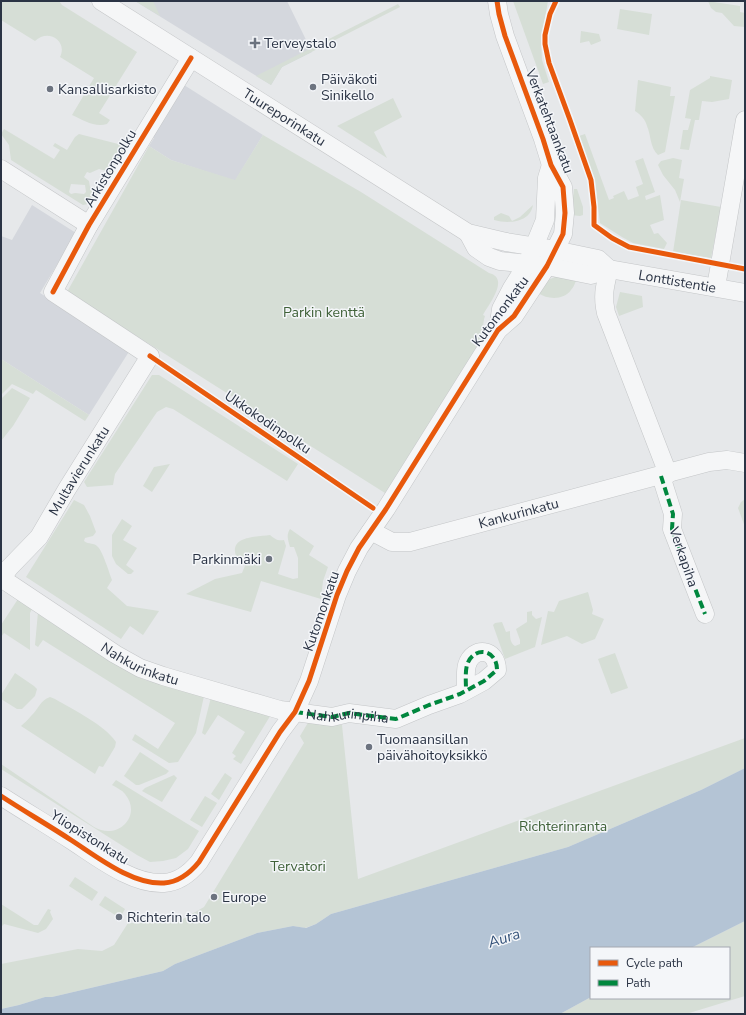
<svg xmlns="http://www.w3.org/2000/svg" width="746" height="1015" font-family="'Nunito Sans',sans-serif">
  <rect width="100%" height="100%" fill="#e6e8ea"/>
  <!-- built -->
  <path fill="#d4d7dd" d="M135,1H287L312,52L282,67L271,85Z
    M184,85L263,135L235,181L171,160L149,146L154,138L152,136Z
    M32,205L76,233L40,293L130,350L89,415L1,359V236L12,240Z"/>
  <!-- green -->
  <path fill="#d6ded6" fill-rule="evenodd" d="M1,1H59L62,5L137,52L99,113L110,120L107,124C95,128 83,120 72,115L94,78L60,57C68,41 48,28 35,41L1,20Z
    M135,1H153L160,16Z
    M513,1H548L541,41L542,60L549,82L543,84Z
    M708,1H714V2L740,6V12L745,13V27L734,26L722,13L716,12L711,8Z
    M398,4L400,7L282,67L271,85L256,76Z
    M620,9L652,14L649,35L617,29Z
    M581,31L599,34L601,41L591,45L589,41L580,43Z
    M710,76L732,80L729,99L712,102L702,101L699,120H695L689,150L680,149L683,130H688L691,119L685,118L690,90L710,78Z
    M638,80L671,87L670,96H675L665,152L658,155C650,148 651,135 647,126C645,119 641,115 635,111Z
    M393,98L402,117L374,132L387,158L337,126Z
    M4,129L54,159L60,150L53,146L55,143L67,150L75,137L79,134L130,147L105,184L88,204L83,205L11,160L9,145L1,134ZM99,169L107,171L109,175C106,182 102,190 94,190L90,187L89,181L84,177L87,172L90,173ZM71,184L85,185L86,192L84,194L75,193L71,194L69,192Z
    M585,134L609,200L614,198L613,196L624,191L628,200L639,196L636,187L643,184L635,161L643,158L655,192L645,196L646,200L660,195L664,220L650,225L654,234L658,233L667,243L664,249L633,243L622,237L600,223L595,181L579,136Z
    M263,135L361,192L489,273C510,278 489,304 483,315L485,316C482,324 484,332 481,340L385,493L67,292L149,146L171,160L235,180Z
    M673,158L682,160L679,178L684,179L680,202L675,190L663,175L658,165L661,161Z
    M574,189H577L583,207V215L580,216L571,215Z
    M681,200L721,207L711,258L673,252Z
    M533,205C530,223 508,224 494,220V217L501,213L509,216L512,221L520,217Z
    M557,276L577,278C575,283 574,287 571,290C564,300 548,300 538,293L548,280Z
    M620,292L642,296L643,307L619,316L616,307Z
    M1,359L89,415L85,421L36,390L33,394L12,384L1,395Z
    M152,375H159L298,464L287,481L173,409L166,407L157,412L115,474L113,485L87,487L84,482Z
    M12,388L30,398L13,426L1,441V399Z
    M170,464L152,492L143,486L154,467Z
    M745,499V527L738,508L741,502Z
    M74,500L84,505L90,516L96,532L93,536L85,538L84,541C89,545 94,542 98,547C103,552 109,572 112,580L107,588L127,606L159,611L143,635L130,626L121,639L26,577Z
    M122,519L132,526L123,540L137,548L126,565L134,571L131,574H128L116,564L112,556V535Z
    M290,529L314,546L309,555L328,567L323,581L321,599L261,581L251,612L186,594L215,579L242,573L247,561L236,556C229,536 257,537 270,535C275,539 277,541 284,540L286,546L278,574L293,579L298,578V558L294,547H290C288,540 286,535 290,529Z
    M588,592L593,610L592,614L604,619L595,639L582,644L567,636L541,645L548,611L554,612L559,601Z
    M18,599L32,609L30,613V650L4,633L1,637V625Z
    M532,611V615L536,619L542,617L535,647L505,659L493,625L495,623L502,622L506,632L510,631C510,637 510,643 515,646L520,644V640L516,629L527,622V612Z
    M38,612L134,675L145,680L204,696L196,733L178,762L169,763L132,740L135,734L158,749L175,723L43,640L38,647L35,645Z
    M615,653L628,688L611,694L598,659Z
    M15,673L34,686L37,689L35,696L22,709H17L1,699V695Z
    M50,697L55,699C72,709 105,725 116,742L115,747L103,767L99,766L95,774L21,726C24,723 28,720 31,716C38,710 40,700 50,697Z
    M211,697L272,713L241,764L233,759L236,756L232,753L245,732L218,715L205,735L202,733Z
    M309,721L342,725L358,879L745,738V768L701,790L568,847L331,914L316,924L305,928L293,926L257,933L175,964L163,971L52,997H45L19,1005L1,1009V964L78,949L102,951L114,945L128,923H176L204,907L304,743L300,736Z
    M140,752L169,771L166,774L139,785H136L124,776Z
    M1,764L94,827C117,841 143,816 125,794C122,790 117,788 112,785L116,780L199,831L188,849L176,858L163,861L150,862L137,855L1,769Z
    M225,773L232,778L219,800L211,794Z
    M174,775L177,778L162,802L142,791L145,788Z
    M205,796L217,803L202,827L190,820Z
    M75,877L98,892L92,901L69,886Z
    M105,896L125,909L120,918L99,905Z
    M1,904L34,925H38L48,909L51,910L50,912L53,919L46,929L38,933L4,924L1,927Z
    M745,921V996L686,1014H560L591,997L729,998V948H691Z"/>
  <!-- water -->
  <path fill="#b4c4d5" d="M745,768V921L691,948H591V997L560,1014H1V1009L19,1005L45,997H52L163,971L175,964L257,933L293,926L306,928L316,924L331,914L568,847L701,790Z"/>
  <g fill="none" stroke-linecap="round" stroke-linejoin="round">
    <defs>
      <g id="minor">
        <path id="s1" d="M101,1L468,233L506,242L555,250L598,259L609,269"/>
        <path d="M1,169L89,225"/>
        <path id="s2" d="M468,233L476,248L489,257L500,261L547,266L591,275L609,269L745,293"/>
        <path d="M609,269C605,286 602,295 606,313L668,474"/>
        <path d="M716,287L745,120"/>
        <path d="M498,330L501,309L512,288L527,264L545,220L547,178L551,165"/>
        <path d="M661,476L673,514L672,529L705,614"/>
        <path id="s3" d="M371,531L392,542H410L709,462L727,460L745,463"/>
        <path id="s4" d="M1,578L115,654L140,668L163,676L280,710L332,717L349,713L396,719L429,705L460,694L484,681L497,670C497,648 473,646 467,665C465,672 466,683 466,690"/>
        <path id="s5" d="M1,580L9,568L39,537L67,489L150,356L53,292L89,225L191,58"/>
        <path d="M1,796C24,811 48,825 71,840C96,856 132,885 164,883C179,882 190,873 199,862L280,732L295,712L309,681L337,595L347,571L359,548L386,509L498,330L514,316L547,266L563,234L565,213L563,187L551,165L543,139L505,36L499,14L497,1"/>
      </g>
    </defs>
    <!-- minor casing -->
    <use href="#minor" stroke="#c4c6c8" stroke-width="19"/>
    <!-- minor -->
    <use href="#minor" stroke="#f5f6f7" stroke-width="18"/>
    <!-- quiet -->
    <path stroke="#00873e" stroke-width="4" stroke-dasharray="8 4" stroke-linecap="butt" d="M661,476L673,514L672,529L705,614
      M295,712L332,717L349,713L396,719L429,705L460,694L484,681L497,670C497,648 473,646 467,665C465,672 466,683 466,690"/>
    <defs>
      <path id="cycleway" d="M556,1L550,14L545,35V44L549,63L570,120L591,180L594,207V225L612,238L629,247L745,269
        M53,292L89,225L191,58
        M150,356L373,508
        M1,796C24,811 48,825 71,840C96,856 132,885 164,883C179,882 190,873 199,862L280,732L295,712L309,681L337,595L347,571L359,548L386,509L498,330L514,316L547,266L563,234L565,213L563,187L551,165L543,139L505,36L499,14L497,1"/>
    </defs>
    <!-- cycleway casing -->
    <use href="#cycleway" stroke="#f4f6f9" stroke-width="8"/>
    <!-- cycleway -->
    <use href="#cycleway" stroke="#e8590c" stroke-width="5"/>
  </g>
  <!-- markers -->
  <g fill="#6c737f" stroke="#f4f6f9" stroke-width="1.5">
    <path d="M253 37h4v4h4v4h-4v4h-4v-4h-4v-4h4z"/>
    <circle cx="313" cy="87" r="4"/>
    <circle cx="50" cy="89" r="4"/>
    <circle cx="269" cy="559" r="4"/>
    <circle cx="369" cy="747" r="4"/>
    <circle cx="214" cy="897" r="4"/>
    <circle cx="119" cy="917" r="4"/>
  </g>
  <g text-anchor="middle" stroke-width="3" stroke-linejoin="round" paint-order="stroke">
    <!-- poi labels -->
    <g font-size="14" fill="#2b3445" stroke="#f4f6f9" text-anchor="start">
      <text x="264" y="48">Terveystalo</text>
      <text x="321" y="84">Päiväkoti<tspan x="321" dy="16">Sinikello</tspan></text>
      <text x="58" y="94">Kansallisarkisto</text>
      <text x="261" y="564" text-anchor="end">Parkinmäki</text>
      <text x="377" y="744">Tuomaansillan<tspan x="377" dy="16">päivähoitoyksikkö</tspan></text>
      <text x="222" y="902">Europe</text>
      <text x="127" y="922">Richterin talo</text>
    </g>
    <!-- street labels -->
    <g font-size="14" fill="#2b3445" stroke="#f4f6f9">
      <text dy="5" stroke="none"><textPath href="#s1" startOffset="217">Tuureporinkatu</textPath></text>
      <text transform="translate(550 121) rotate(69)" y="5">Verkatehtaankatu</text>
      <text transform="translate(110 168) rotate(-59)" y="5">Arkistonpolku</text>
      <text dy="5" stroke="none"><textPath href="#s2" startOffset="225">Lonttistentie</textPath></text>
      <text transform="translate(500 311) rotate(-53)" y="5">Kutomonkatu</text>
      <text transform="translate(268 422) rotate(34)" y="5">Ukkokodinpolku</text>
      <text dy="5" stroke="none"><textPath href="#s5" startOffset="135">Multavierunkatu</textPath></text>
      <text dy="5" stroke="none"><textPath href="#s3" startOffset="154">Kankurinkatu</textPath></text>
      <text transform="translate(684 557) rotate(71)" y="5">Verkapiha</text>
      <text transform="translate(321 611) rotate(-71)" y="5">Kutomonkatu</text>
      <text dy="5" stroke="none"><textPath href="#s4" startOffset="164">Nahkurinkatu</textPath></text>
      <text dy="5" stroke="none"><textPath href="#s4" startOffset="380">Nahkurinpiha</textPath></text>
      <text transform="translate(90 837) rotate(32)" y="5">Yliopistonkatu</text>
    </g>
    <!-- park labels -->
    <g font-size="14" fill="#3f6138" stroke="#f4f6f9">
      <text x="324" y="317">Parkin kenttä</text>
      <text x="563" y="831">Richterinranta</text>
      <text x="298" y="871">Tervatori</text>
    </g>
    <!-- water labels -->
    <g font-size="15" font-style="italic" fill="#34527a" stroke="#f4f6f9">
      <text transform="translate(504 938) rotate(-18)" y="5">Aura</text>
    </g>
  </g>
  <!-- border -->
  <rect width="746" height="1015" fill="none" stroke="#2b3445" stroke-width="4"/>
  <!-- legend -->
  <rect x="590" y="947" width="140" height="52" fill="#f4f6f9" stroke="#a4a8b1"/>
  <rect x="598" y="960" width="20" height="6" fill="#e8590c" stroke="#a4a8b1"/>
  <text x="626" y="967" font-size="12" fill="#2b3445">Cycle path</text>
  <rect x="598" y="980" width="20" height="6" fill="#00873e" stroke="#a4a8b1"/>
  <text x="626" y="987" font-size="12" fill="#2b3445">Path</text>
</svg>
